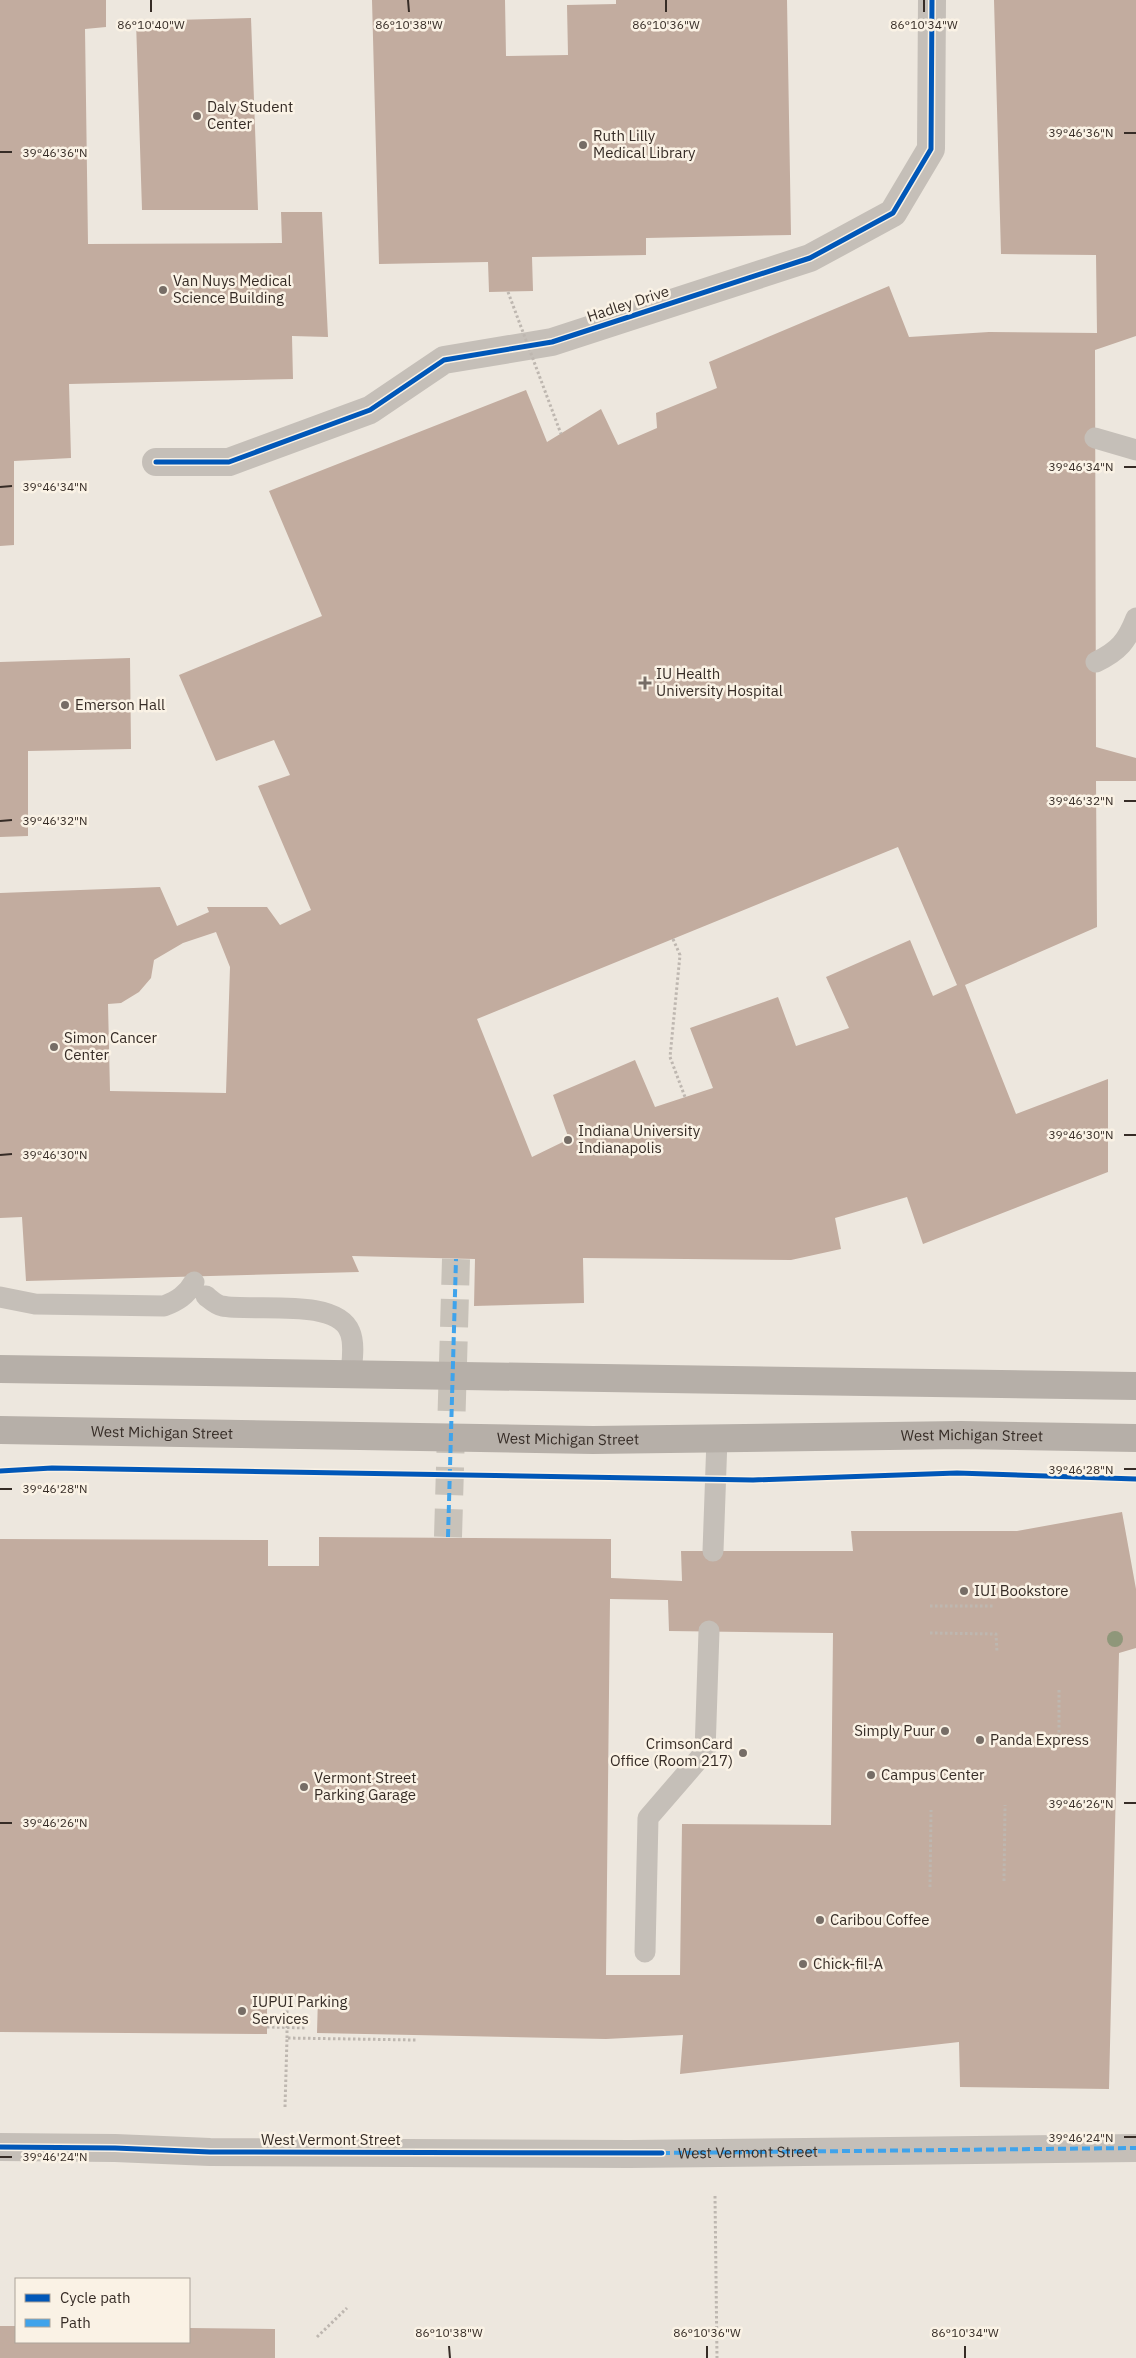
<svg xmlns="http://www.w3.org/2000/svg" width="1136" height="2358" font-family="'IBM Plex Sans',sans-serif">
  <rect width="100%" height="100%" fill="#ede7de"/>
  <!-- building -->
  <path fill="#c2ac9f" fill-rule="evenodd" d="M0,0H106V27L85,29L88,244L282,243L281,212H322L328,337L292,336L293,379L69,384L71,458L14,461V545L0,546Z
    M372,0H505L506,56L568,55L567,5L616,4V0H787L791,235L646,238V255L532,257L533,291L489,292L488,262L379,264Z
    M994,0H1136V336L1095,350L1096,747L1136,758V781H1096L1097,927L965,985L1016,1114L1108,1079V1172L923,1244L907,1197L835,1218L841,1249L791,1260L583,1258L584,1303L474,1306L475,1259L352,1256L359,1272L26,1281L22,1217L0,1218V893L160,887L177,926L209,912L207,907H267L280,925L311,910L258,786L290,775L274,740L216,761L179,675L322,616L269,491L526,390L547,442L601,409L618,445L657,428L656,413L717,388L709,362L889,286L909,337L989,332L1097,333L1096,255L1001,254ZM898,847L957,985L933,996L910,940L826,977L849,1028L796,1046L778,997L690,1028L713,1088L655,1107L635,1060L553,1095L569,1139L532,1157L477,1019ZM216,932L230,967L226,1093L110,1091L108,1004L121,1003L139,992L151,978L154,960L183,943Z
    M251,18L258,210H142L136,21Z
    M130,658L131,749L28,751V836L0,837V662Z
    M1122,1512L1136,1589V1648L1119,1653L1109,2089L960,2087L959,2042L680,2074L683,2035L606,2039L317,2033L318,1997L267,1996V2034L0,2032V1539L268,1540V1566H319V1537L611,1539V1578L682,1581L681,1551H853L851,1531H1017ZM610,1599L668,1600L669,1631L833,1633L831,1825L682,1824L680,1975H606Z
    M0,2326H16V2342H189V2328L275,2329V2358H0Z"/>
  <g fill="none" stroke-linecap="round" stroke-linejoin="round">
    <!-- street-tunnel -->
    <path stroke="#c8c2b9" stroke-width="28" stroke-dasharray="28 14" stroke-linecap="butt" d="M448,1537L456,1259"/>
    <!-- path -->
    <path stroke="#beb7b0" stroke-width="3" stroke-dasharray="2.5 2.5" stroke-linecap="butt" d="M673,939L680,955L670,1057L685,1097
      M930,1606H995
      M930,1633L996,1634L997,1652
      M1059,1690V1736
      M1004,1881L1005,1805
      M930,1887L931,1810
      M267,2027L307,2028
      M287,2038V1996
      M285,2107L287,2038L416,2040
      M715,2196L717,2358
      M317,2337L347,2308"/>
    <!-- lane -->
    <path stroke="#c5bfb8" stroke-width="21" d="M1095,438L1136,450
      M1096,662C1119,651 1127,641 1136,618
      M206,1296C210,1299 216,1305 222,1306C252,1312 337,1297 350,1332C355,1344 352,1361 351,1374
      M0,1297L35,1304L164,1306C177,1301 187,1295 194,1282
      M713,1551L717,1439
      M645,1952L648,1818L705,1752L709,1631"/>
    <!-- street -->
    <g stroke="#c5bfb8" stroke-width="28">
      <path d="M156,462H229L370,410L444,360L552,342L810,258L893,213L931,149L932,0"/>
      <path id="s1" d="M0,2147L115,2148L210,2152L630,2154L1136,2148"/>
    </g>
    <!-- secondary -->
    <g stroke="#b6afa8" stroke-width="28">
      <path d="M0,1369L1136,1386"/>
      <path id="s2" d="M0,1430L593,1440L961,1435L1136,1438"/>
    </g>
    <!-- path-bridge -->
    <path stroke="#beb7b0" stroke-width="3" stroke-dasharray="2.5 2.5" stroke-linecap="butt" d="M508,292L561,434"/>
    <!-- quiet -->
    <path stroke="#3fa3eb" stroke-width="4" stroke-dasharray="8 4" stroke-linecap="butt" d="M448,1537L456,1259
      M662,2153L1136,2148"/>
    <defs>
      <path id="cycleway" d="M156,462H229L370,410L444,360L552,342L810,258L893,213L931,149L932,0
        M0,1471L52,1468L753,1480L957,1473L1136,1479
        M0,2147L115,2148L210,2152L662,2153"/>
    </defs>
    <!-- cycleway casing -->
    <use href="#cycleway" stroke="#faf2e5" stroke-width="8"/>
    <!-- cycleway -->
    <use href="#cycleway" stroke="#0057b8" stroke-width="5"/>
  </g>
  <!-- trees -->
  <circle fill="#8f977a" cx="1115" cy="1639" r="8"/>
  <!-- ticks -->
  <path fill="none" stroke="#362c26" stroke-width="2" d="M151,0V12M408,0L409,12M666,0V12M924,0V12M1124,133H1136M0,152H12M1124,467H1136M0,487L12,486M1124,801H1136M0,821L12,820M1124,1135H1136M0,1155L12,1154M1124,1469H1136M0,1489H12M1124,1803H1136M0,1823H12M1124,2137H1136M0,2157H12M449,2346L450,2358M707,2346V2358M965,2346V2358"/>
  <!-- markers -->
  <g fill="#766d66" stroke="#faf2e5" stroke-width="2">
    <circle cx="197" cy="116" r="5"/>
    <circle cx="583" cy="145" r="5"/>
    <circle cx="163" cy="290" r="5"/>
    <path d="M642.5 675.5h5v5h5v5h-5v5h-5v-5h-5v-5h5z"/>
    <circle cx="65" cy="705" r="5"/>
    <circle cx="54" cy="1047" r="5"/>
    <circle cx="568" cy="1140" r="5"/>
    <circle cx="964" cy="1591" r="5"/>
    <circle cx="945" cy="1731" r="5"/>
    <circle cx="980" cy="1740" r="5"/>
    <circle cx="743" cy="1753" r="5"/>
    <circle cx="871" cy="1775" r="5"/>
    <circle cx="304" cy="1787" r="5"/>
    <circle cx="820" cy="1920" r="5"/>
    <circle cx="803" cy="1964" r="5"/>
    <circle cx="242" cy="2011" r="5"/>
  </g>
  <g text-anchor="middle" stroke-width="5" stroke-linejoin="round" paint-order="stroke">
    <!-- poi labels -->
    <g font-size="15" fill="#362c26" stroke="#faf2e5" text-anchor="start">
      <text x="207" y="112">Daly Student<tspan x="207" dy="17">Center</tspan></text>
      <text x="593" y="141">Ruth Lilly<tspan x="593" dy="17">Medical Library</tspan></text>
      <text x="173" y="286">Van Nuys Medical<tspan x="173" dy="17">Science Building</tspan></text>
      <text x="656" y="679">IU Health<tspan x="656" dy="17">University Hospital</tspan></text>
      <text x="75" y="710">Emerson Hall</text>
      <text x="64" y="1043">Simon Cancer<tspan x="64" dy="17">Center</tspan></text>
      <text x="578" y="1136">Indiana University<tspan x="578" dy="17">Indianapolis</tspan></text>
      <text x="974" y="1596">IUI Bookstore</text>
      <text x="935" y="1736" text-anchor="end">Simply Puur</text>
      <text x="990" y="1745">Panda Express</text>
      <text x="733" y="1749" text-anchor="end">CrimsonCard<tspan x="733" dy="17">Office (Room 217)</tspan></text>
      <text x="881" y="1780">Campus Center</text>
      <text x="314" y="1783">Vermont Street<tspan x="314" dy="17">Parking Garage</tspan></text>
      <text x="830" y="1925">Caribou Coffee</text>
      <text x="813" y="1969">Chick-fil-A</text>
      <text x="252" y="2007">IUPUI Parking<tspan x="252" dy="17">Services</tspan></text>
    </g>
    <!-- street labels -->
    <g font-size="15" fill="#362c26" stroke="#faf2e5">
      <text transform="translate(628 304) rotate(-18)" y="5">Hadley Drive</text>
      <text dy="5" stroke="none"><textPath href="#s2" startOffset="162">West Michigan Street</textPath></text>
      <text dy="5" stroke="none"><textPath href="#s2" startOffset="972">West Michigan Street</textPath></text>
      <text dy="5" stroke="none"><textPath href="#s2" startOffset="568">West Michigan Street</textPath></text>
      <text x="331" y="2145">West Vermont Street</text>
      <text dy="5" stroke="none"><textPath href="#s1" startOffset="748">West Vermont Street</textPath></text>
    </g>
  </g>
  <g font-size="12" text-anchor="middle" fill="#362c26" stroke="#faf2e5" stroke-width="5" stroke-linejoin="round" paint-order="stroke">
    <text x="151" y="29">86°10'40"W</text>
    <text x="409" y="29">86°10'38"W</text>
    <text x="666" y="29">86°10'36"W</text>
    <text x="924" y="29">86°10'34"W</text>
    <text x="1081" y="137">39°46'36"N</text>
    <text x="55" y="157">39°46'36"N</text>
    <text x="1081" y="471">39°46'34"N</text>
    <text x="55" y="491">39°46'34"N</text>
    <text x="1081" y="805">39°46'32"N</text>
    <text x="55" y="825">39°46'32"N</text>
    <text x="1081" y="1139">39°46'30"N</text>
    <text x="55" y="1159">39°46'30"N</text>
    <text x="1081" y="1474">39°46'28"N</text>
    <text x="55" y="1493">39°46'28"N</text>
    <text x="1081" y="1808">39°46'26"N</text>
    <text x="55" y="1827">39°46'26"N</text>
    <text x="1081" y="2142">39°46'24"N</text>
    <text x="55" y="2161">39°46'24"N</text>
    <text x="449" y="2337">86°10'38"W</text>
    <text x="707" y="2337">86°10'36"W</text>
    <text x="965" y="2337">86°10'34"W</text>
  </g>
  <!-- legend -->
  <rect x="15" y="2278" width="175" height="65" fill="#faf2e5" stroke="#aca399"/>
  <rect x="25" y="2294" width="25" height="8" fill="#0057b8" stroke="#aca399"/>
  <text x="60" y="2303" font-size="15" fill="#362c26">Cycle path</text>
  <rect x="25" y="2319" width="25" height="8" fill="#3fa3eb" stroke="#aca399"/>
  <text x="60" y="2328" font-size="15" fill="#362c26">Path</text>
</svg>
